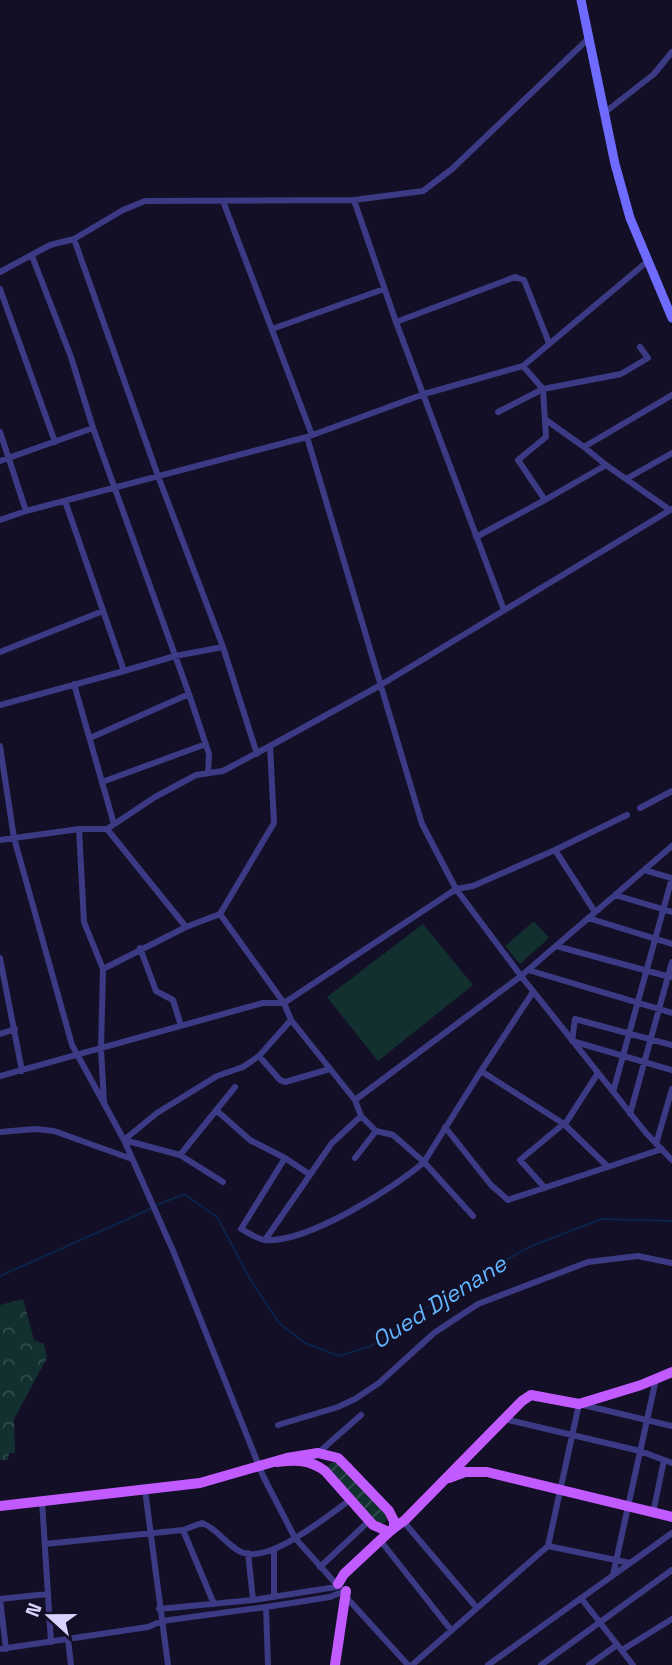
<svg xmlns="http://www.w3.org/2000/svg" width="672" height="1665" font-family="'Space Grotesk',sans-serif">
  <defs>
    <pattern id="park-crowns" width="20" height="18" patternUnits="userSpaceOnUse" patternTransform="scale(1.75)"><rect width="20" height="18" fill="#12302f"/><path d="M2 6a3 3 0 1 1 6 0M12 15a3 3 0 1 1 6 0" fill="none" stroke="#344d4e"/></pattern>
    <pattern id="garden-furrows" width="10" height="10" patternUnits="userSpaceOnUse" patternTransform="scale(1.75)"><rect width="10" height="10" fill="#12302f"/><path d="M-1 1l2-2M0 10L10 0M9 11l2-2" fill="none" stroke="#344d4e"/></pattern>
  </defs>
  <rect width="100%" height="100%" fill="#130f26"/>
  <!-- park -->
  <path fill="url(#park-crowns)" d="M23,1299L34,1340L44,1344L47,1358L14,1419L15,1453H9L8,1460H0V1305Z"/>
  <!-- garden -->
  <path fill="url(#garden-furrows)" d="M337,1461L386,1515V1521L381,1524L376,1522L329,1469V1464Z"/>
  <!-- pitch -->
  <path fill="#12302f" d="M534,921L549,938L520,964L505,946Z
    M423,924L473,985L378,1061L327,997Z"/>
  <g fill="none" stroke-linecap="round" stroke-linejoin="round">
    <!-- stream -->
    <path stroke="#0c2248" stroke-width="2" d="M155,1206L184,1194L217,1217L250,1279L279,1323L305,1343L339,1356L371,1346L448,1293L531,1246L602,1219L672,1221
      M0,1276L150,1209"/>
    <!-- minor -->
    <path stroke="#3d3a85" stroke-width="6" d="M604,113L654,74L672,52
      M354,200L423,191L452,169L589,38
      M223,201L312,435
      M74,239L158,476L223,647L257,754
      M32,256L71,357L93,428L189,694L209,754L208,773
      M0,272L50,245L74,239L123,210L145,201L354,200L396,322L504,610
      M0,289L55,442
      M396,322L515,277L524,280L549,343
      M272,329L384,289
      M523,366L543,389L546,437L518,460L545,500L606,465L670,510
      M498,412L543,389L621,374L648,358L640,347
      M546,420L584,447L672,395
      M0,432L26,511
      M307,437L422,824L456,889L521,976L646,1133L672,1160
      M584,447L606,465
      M0,461L93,428
      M626,479L672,453
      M0,520L26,511L307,437L424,394L523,366L648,261
      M476,537L545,500
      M0,652L103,611
      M124,671L175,656L223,647
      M74,684L114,824
      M0,705L124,671L65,501
      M90,738L189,694
      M0,746L14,838L72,1045L124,1140L174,1253L263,1476L295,1538L337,1585
      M102,782L206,744
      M640,808L672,791
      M79,829L84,922L103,969L186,927
      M107,829L186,927L220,914L274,823L270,746L379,686L672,509
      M0,840L79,829H107L155,797L196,775L223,771L270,746
      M555,850L595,912
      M644,870L672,878
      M615,895L672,912
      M220,914L284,1003L291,1020L355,1100L521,976L672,846
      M588,918L672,944
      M556,946L670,977
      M140,948L156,991L173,1000L181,1026
      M0,958L22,1071
      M103,969L101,1049L104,1103
      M528,970L672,1013
      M0,1034L15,1029
      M672,1045L575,1019L572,1041L672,1070
      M259,1056L280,1080L285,1082L330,1069
      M481,1071L533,992
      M0,1076L263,1003H284L456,889L473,886L555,850L627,815
      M613,1092L672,878
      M216,1110L250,1140L285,1158L309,1174
      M630,1114L672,962
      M445,1127L491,1185L508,1200L662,1149
      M0,1132L35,1129L54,1131L132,1159
      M124,1140L157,1113L217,1076L243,1067L259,1056L291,1020
      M124,1140L180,1155L223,1182
      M656,1144L672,1089
      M180,1155L235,1087
      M285,1158L241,1229C248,1232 258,1240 266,1240C307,1243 393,1189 424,1162L393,1135L376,1131L361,1116L355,1100
      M355,1158L376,1131
      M545,1188L520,1160L567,1121L598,1073
      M473,1216L424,1162L481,1071L564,1124L607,1166
      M265,1240L332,1143L361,1116
      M504,1419L640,1451L672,1463
      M278,1425L338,1407L355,1399L379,1383L434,1333L478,1304L588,1262L638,1256L672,1263
      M318,1453L361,1415
      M145,1490L168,1665
      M42,1501L51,1642
      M653,1513L664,1460
      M403,1521L477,1608
      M183,1530L214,1604
      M380,1540L451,1630
      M45,1544L183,1530L202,1523C217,1528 226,1545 241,1552C269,1565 327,1516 350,1500
      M548,1546L630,1563
      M248,1553L253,1600
      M320,1567L369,1521
      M613,1575L656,1379
      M274,1597V1550
      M346,1597L408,1665
      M581,1598L633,1665
      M0,1599L6,1649
      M0,1599L48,1594
      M266,1607L268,1665
      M159,1609L253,1600L336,1587
      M68,1639L71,1665
      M0,1649L148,1627L162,1621L266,1607L330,1597L342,1592
      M622,1650L672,1619
      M412,1665L548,1546L579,1404L672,1426
      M488,1665L672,1533
      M541,1665L672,1570
      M589,1665L617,1645"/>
    <!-- secondary -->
    <path stroke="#6f6bff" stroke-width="9" d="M581,0L615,164L630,218L672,318"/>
    <!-- primary -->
    <path stroke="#c25bff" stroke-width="10" d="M449,1478L465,1472H487L672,1517
      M0,1506L200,1483L287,1458L318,1453L338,1458L346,1466L389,1511L394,1521V1528L389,1532L373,1525L325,1471C309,1459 296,1460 276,1462
      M394,1528L405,1520L522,1401L531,1395L579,1404L641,1385L672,1372
      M338,1584L344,1574L389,1532
      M335,1665L346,1591"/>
  </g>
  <g text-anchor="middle" stroke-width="5" stroke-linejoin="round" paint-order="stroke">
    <!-- water labels -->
    <g font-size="23" font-style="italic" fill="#62b6ff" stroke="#130f26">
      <text transform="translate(439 1302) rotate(-32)" y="8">Oued Djenane</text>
    </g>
  </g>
  <!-- north arrow -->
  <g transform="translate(49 1616) rotate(291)" stroke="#130f26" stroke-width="5" paint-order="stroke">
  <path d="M0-5L12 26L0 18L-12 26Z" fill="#d9d4ff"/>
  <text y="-10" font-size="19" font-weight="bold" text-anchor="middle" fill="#d9d4ff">N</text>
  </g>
</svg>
